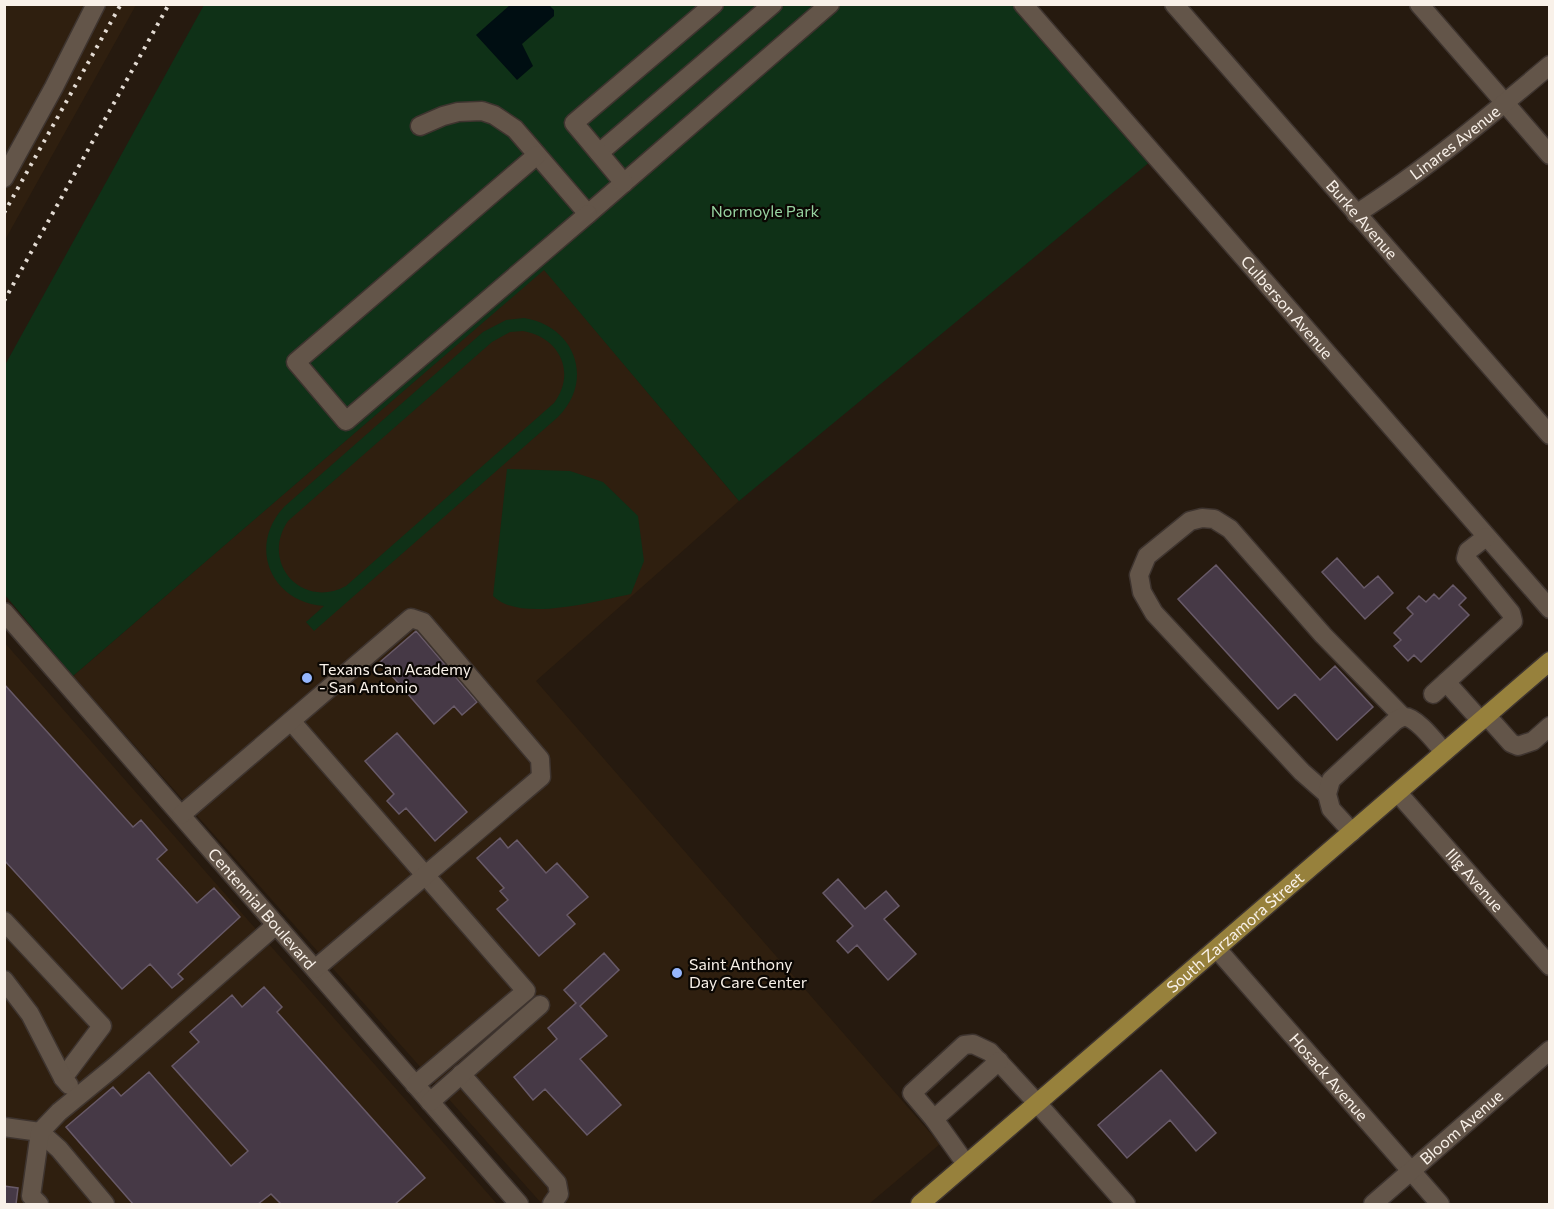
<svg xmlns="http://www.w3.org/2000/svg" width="1554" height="1209" font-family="Commissioner,sans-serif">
  <rect width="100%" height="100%" fill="#261a0f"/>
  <!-- built -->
  <path fill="#2f1f0f" d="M5,5H136L5,240Z
    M544,269L739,501L536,681L940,1144L869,1204H542L73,676Z
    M5,643L497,1204H5Z"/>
  <!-- green -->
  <path fill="#0f3117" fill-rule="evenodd" d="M204,5H1014L1151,161L739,501L544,270L73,676L5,595V365Z
    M524,318C575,326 595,380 558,417L314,631L306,622L324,606C270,602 247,545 285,506L483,332L506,320ZM523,331C559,337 577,372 554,403L346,586C301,610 260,562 288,521L492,342L510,332Z
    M507,469L570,471L603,482L638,516L644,561L631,594C596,601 520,623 493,596Z"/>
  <!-- water -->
  <path fill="#000e12" d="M510,5H549L554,10V16L522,44L533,66L517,80L476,35Z"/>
  <!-- building -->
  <path fill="#463946" stroke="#685a68" stroke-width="1.5" d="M1337,558L1364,588L1378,576L1393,593L1365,619L1322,572Z
    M1216,565L1320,680L1335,666L1373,707L1337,740L1295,694L1278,709L1178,599Z
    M1453,585L1466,598L1459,605L1469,615L1421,662L1414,655L1408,661L1394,646L1401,640L1394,633L1413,614L1407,608L1419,596L1426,602L1434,594L1439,599Z
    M416,631L477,702L462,715L454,706L434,724L380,662Z
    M4,684L133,827L141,820L167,850L157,859L197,903L214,888L240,917L178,974L183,979L172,988L150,964L122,989L4,860Z
    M397,733L467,812L435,841L406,808L399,814L387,801L394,794L365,761Z
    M500,838L508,848L517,840L546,873L557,863L588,897L567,915L575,924L539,956L497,909L508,900L500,891L504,888L477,858Z
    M838,879L865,909L886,891L899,906L884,919L916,954L888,980L857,945L848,953L837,941L853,926L823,893Z
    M604,953L619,970L580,1006L607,1036L580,1059L621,1105L587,1135L545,1089L533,1100L514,1077L557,1039L548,1028L576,1003L564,990Z
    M264,987L282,1007L277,1012L425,1178L395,1204H281L271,1194L258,1204H133L66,1127L113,1087L121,1096L149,1072L231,1166L248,1151L172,1066L199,1042L190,1032L232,995L242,1007Z
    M1161,1070L1216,1133L1196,1151L1170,1120L1127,1158L1098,1125Z
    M4,1186L18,1188L16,1204H4Z"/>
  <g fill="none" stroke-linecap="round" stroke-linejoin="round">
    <defs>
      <g id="minor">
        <path id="s1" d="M1023,4L1550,609"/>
        <path id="s2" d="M1174,4L1550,435"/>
        <path d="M1419,4L1550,155"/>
        <path d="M420,126L443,116L458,112L482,111L494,115L515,129L588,214L830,4"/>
        <path d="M599,153L773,4"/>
        <path d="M537,155L296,362L346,421L588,214"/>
        <path d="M4,178L54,87L96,4"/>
        <path d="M624,183L574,123L714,4"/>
        <path id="s3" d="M1356,214C1425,170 1487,118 1550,65"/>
        <path id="s4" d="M4,612L519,1204"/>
        <path d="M1446,682L1481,721"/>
        <path d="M1433,694L1513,621L1511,613L1466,558L1468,551L1486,537"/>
        <path d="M1487,716L1511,743L1518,746L1533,741L1550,726"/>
        <path d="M291,721L526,991L415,1085"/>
        <path id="s5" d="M1398,793L1550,966"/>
        <path d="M1327,794L1302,772L1154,613L1142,592L1139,575L1147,556L1190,521L1202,518L1214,519L1230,529L1323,635L1403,717"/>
        <path d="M181,815L411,618L423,622L540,759L541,777L315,969"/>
        <path d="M1352,832L1331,809L1327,794L1331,780L1395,721C1396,720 1402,717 1404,717C1415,715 1437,744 1444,752"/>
        <path d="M4,921L102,1026L63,1078"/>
        <path id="s6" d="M1217,949L1440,1204"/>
        <path d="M4,980L30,1014L63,1078L69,1085"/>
        <path d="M461,1074L557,1183L559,1194L552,1204"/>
        <path d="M430,1102L540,1005"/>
        <path d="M934,1119L912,1093L964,1045L973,1044L990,1052L1037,1103L1126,1204"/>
        <path d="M4,1127L40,1132L59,1149L105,1204"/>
        <path d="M966,1164L934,1119L999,1061"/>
        <path d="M39,1204L31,1196L40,1132L59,1112L114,1067L276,925"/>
        <path id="s7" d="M1373,1204L1550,1050"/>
      </g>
      <g id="major">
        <path id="s8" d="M920,1204L1550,661"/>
      </g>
    </defs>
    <!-- minor casing -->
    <use href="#minor" stroke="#3e342f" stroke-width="21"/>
    <!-- major casing -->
    <use href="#major" stroke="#3e342f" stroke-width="21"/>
    <!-- minor -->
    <use href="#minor" stroke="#635549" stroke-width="18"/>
    <!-- major -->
    <use href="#major" stroke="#97813c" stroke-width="18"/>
    <!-- rail -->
    <path stroke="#e3dbd3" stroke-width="4" stroke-dasharray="3 6" stroke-linecap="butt" d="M4,213L121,4
      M4,301L169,4"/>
  </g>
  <!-- markers -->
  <g fill="#95b6fd" stroke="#0b0703" stroke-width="2">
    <circle cx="307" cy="678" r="6"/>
    <circle cx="677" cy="973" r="6"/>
  </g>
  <g text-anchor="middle" stroke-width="4.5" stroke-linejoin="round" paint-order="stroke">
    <!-- street labels -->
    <g font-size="16" fill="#f9f1e9" stroke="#0b0703">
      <text dy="6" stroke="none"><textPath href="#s3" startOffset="122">Linares Avenue</textPath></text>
      <text dy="6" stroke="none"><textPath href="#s2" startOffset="286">Burke Avenue</textPath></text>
      <text dy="6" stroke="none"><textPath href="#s1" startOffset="402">Culberson Avenue</textPath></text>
      <text dy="6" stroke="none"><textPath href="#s5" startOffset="116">Illg Avenue</textPath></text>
      <text dy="6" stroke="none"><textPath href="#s4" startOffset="393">Centennial Boulevard</textPath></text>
      <text dy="6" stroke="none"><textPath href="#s8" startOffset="416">South Zarzamora Street</textPath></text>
      <text dy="6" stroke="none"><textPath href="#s6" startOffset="170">Hosack Avenue</textPath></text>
      <text dy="6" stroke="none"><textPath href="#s7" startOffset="117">Bloom Avenue</textPath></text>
    </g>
    <!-- park labels -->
    <g font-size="16" fill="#97d3a0" stroke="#0b0703">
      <text x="765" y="217">Normoyle Park</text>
    </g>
    <!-- poi labels -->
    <g font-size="16" fill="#f9f1e9" stroke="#0b0703" text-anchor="start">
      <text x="319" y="675">Texans Can Academy<tspan x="319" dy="18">- San Antonio</tspan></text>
      <text x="689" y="970">Saint Anthony<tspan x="689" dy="18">Day Care Center</tspan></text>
    </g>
  </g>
  <!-- border -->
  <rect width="1554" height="1209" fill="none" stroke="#f9f1e9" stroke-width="12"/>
</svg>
